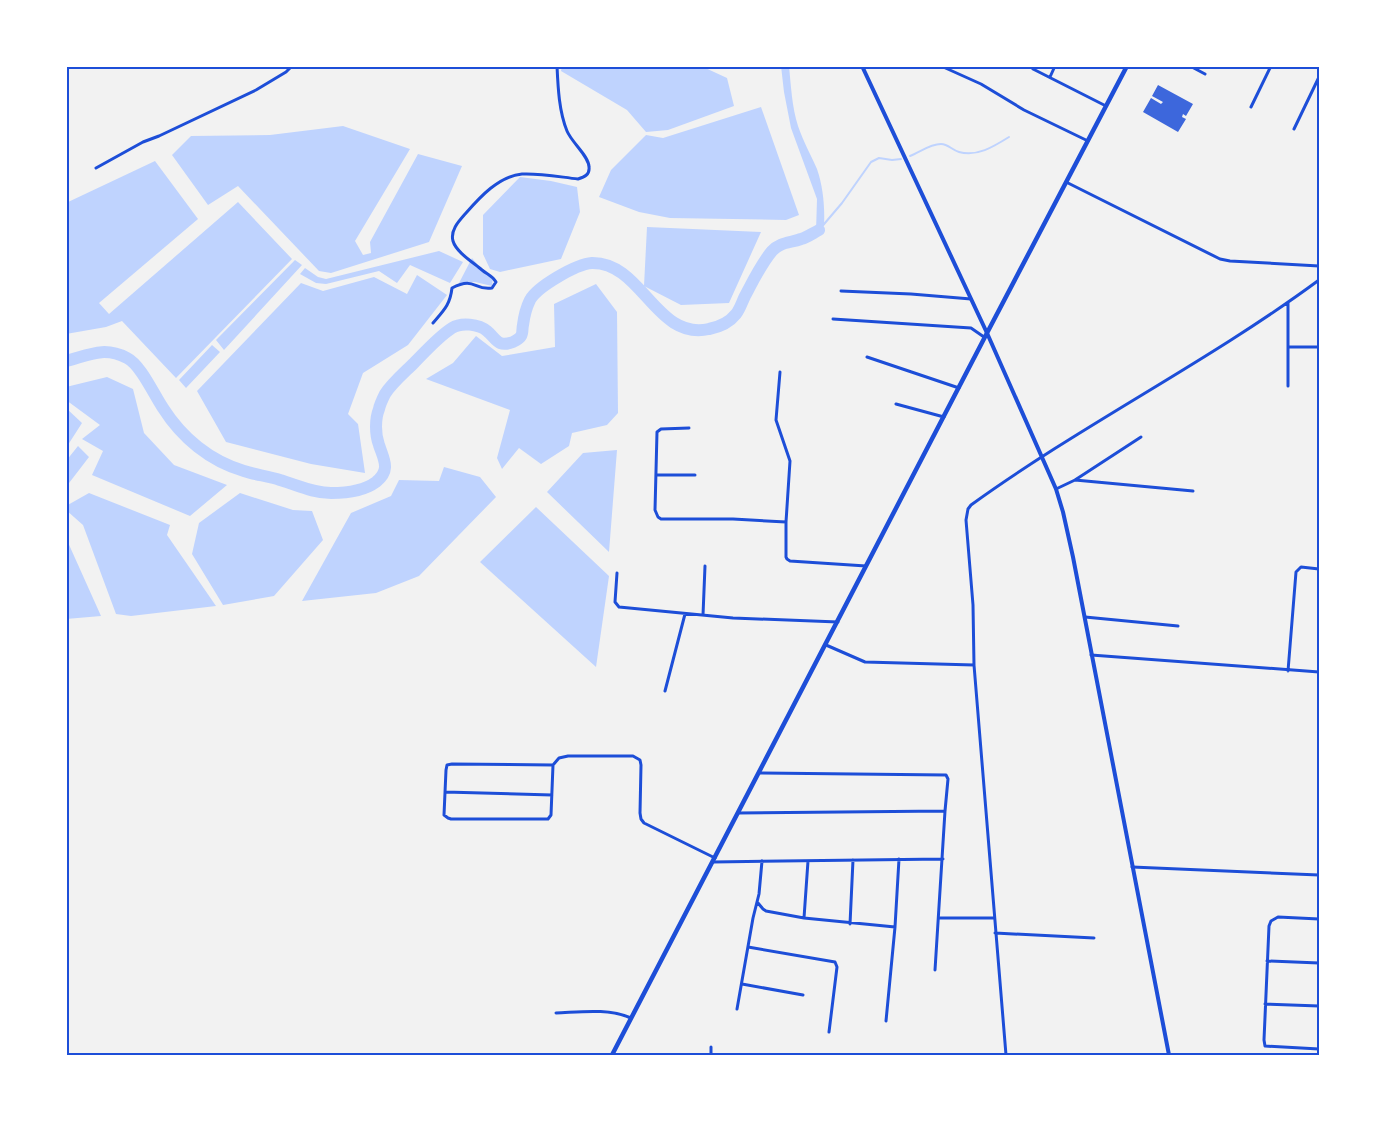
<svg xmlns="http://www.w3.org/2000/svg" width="1385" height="1121" font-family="'Asap Condensed',sans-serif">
  <rect width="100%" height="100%" fill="#f2f2f2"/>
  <!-- water -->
  <path fill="#bfd3fe" d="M562,66H701L727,78L734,106L668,130L646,132L627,110L561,71Z
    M781,66H789C791,86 792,107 798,126C803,141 811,155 817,169C823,186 825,207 824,225L816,232L817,199L791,128L784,92Z
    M761,107L799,215L786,220L670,218L639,212L599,197L611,170L646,135L663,138Z
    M343,126L410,149L355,241L363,255L371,253L370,242L418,154L462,166L429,242L331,273L319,271L238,186L208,205L172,155L191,136L270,135Z
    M155,161L198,219L99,303L109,314L238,202L292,259L176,378L122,321L106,327L66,334V203Z
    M520,177L551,181L577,187L580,212L561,259L500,272L490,269L483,254V215Z
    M647,227L761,232L729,303L681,305L644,286Z
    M439,251L463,262L450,283L410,265L397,283L379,271L326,284L316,283L300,274L305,268L318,277L326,279Z
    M472,258L482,270L493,277L492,286L475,282L459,283Z
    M295,260L302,265L224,350L216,340Z
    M417,275L447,295L408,345L363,373L348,414L358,424L365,473L311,464L226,442L197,391L301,283L323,291L374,277L407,294Z
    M596,284L617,312L618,413L607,425L572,433L569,446L541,464L519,448L502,469L497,458L510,410L426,379L453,363L476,336L502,356L555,347L554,304Z
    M212,345L220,352L186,388L179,380Z
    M107,377L133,389L144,433L174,465L227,485L190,516L92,475L103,451L82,439L100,425L66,400V387Z
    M66,408L82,423L66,448Z
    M78,446L89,457L66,487V461Z
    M617,450L609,552L547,492L583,453Z
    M444,467L480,477L496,497L419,576L376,593L302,601L351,513L391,496L399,480L439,481Z
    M89,493L170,525L167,535L216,606L131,616L116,614L83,525L66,510V506Z
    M240,493L293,510L312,511L323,540L274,596L223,605L192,554L199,523Z
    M536,507L609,576L596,667L480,562Z
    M66,538L101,616L66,619Z"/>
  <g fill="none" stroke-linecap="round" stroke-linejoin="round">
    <!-- stream -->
    <path stroke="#bfd3fe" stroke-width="2" d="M910,156C920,152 930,144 941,144C948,144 952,150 959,152C977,157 993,147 1009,137
      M819,230L842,203L871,162L879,158L892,160L901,159"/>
    <!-- river -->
    <path stroke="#bfd3fe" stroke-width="12" d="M66,361C89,355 104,346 127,358C141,365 154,395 163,408C182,438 210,461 244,471C256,475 268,476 280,480C297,485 313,493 331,493C345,493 364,491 376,482C391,470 384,460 379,445C375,434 375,419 379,409C380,404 383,398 385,394C392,383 404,373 414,363C425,352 438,337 452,328C461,322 479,324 487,331C496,338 497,348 513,342C515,341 520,338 521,336C523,333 522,329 523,325C524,317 526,308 530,300C537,287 576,264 592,263C642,262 656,341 709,329C719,327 729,323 736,314C740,309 742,302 745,296C753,281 761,264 772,251C780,242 790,243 801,239C808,237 813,233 819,230"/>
  </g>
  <!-- building -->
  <path fill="#3d67dc" d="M1158,85L1193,104L1186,116L1183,114L1182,117L1186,119L1178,132L1143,112L1151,98L1161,104L1163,102L1152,96Z"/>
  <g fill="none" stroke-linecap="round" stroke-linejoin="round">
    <!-- minor -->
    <path stroke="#1d4ed8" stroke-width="3" d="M941,66L981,84L1024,110L1088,141
      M1190,66L1205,74
      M1033,69L1106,106
      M1050,77L1055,66
      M1251,107L1271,66
      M1294,129L1319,77
      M96,168L143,142L159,136L256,90L286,72L292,66
      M1066,182L1220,259L1230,261L1319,266
      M841,291L911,294L971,299
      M833,319L971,328L984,337
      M433,323C444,310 450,305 452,288C475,276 474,291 492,288L496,282C492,275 488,275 482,270C474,263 456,252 453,241C450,230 459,221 466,213C480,197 499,176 522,174C539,173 560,177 578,179C584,177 590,175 589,167C589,156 572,143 567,131C559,111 558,88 557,66
      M1289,347H1319
      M867,357L959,388
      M780,372L776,420L790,461L786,522V557L787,559L790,561L866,566
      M1288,386V303
      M896,404L944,417
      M689,428L661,429L657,432L655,510L658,517L661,519H733L786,522
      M1141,437L1075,480L1193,491
      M656,475H695
      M1056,489L1075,480
      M617,573L615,602L619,607L733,618L838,622
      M703,615L705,566
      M1085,617L1178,626
      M826,645L865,662L974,665
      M1091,655L1319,672
      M1288,671L1296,572L1301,567L1319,569
      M665,691L685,614
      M553,765L452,764L447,765L446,770L444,815L448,818L451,819H548L551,815L553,765L559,758L568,756H633L640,760L641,765L640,813L641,819L644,823L715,858
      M445,792L552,795
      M738,813L945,811L948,779L946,775L759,773
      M713,862L943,859
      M1132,867L1319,875
      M758,903L763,909L766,911L804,918L895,927
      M804,918L808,861
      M939,918H994
      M1319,919L1278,917L1271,921L1269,926L1264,1040L1265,1046L1319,1049
      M850,924L853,860
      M995,933L1094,938
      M748,947L835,962L837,967L829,1032
      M1267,961L1319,963
      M935,970L945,811
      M742,984L803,995
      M1265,1004L1319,1006
      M737,1009L753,918L759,894L762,861
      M556,1013C581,1012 607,1008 631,1018
      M886,1021L895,927L899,859
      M711,1055V1047
      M1006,1055L974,665L973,605L966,520L968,509L971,505C1083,424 1208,362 1319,280"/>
    <!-- tertiary -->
    <path stroke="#1d4ed8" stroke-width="4" d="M862,66L987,333L1056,489L1063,512L1073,557L1169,1055"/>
    <!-- secondary -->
    <path stroke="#1d4ed8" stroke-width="4.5" d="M612,1055L987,333L1127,66"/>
  </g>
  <!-- border -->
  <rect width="1385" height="1121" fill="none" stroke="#ffffff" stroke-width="135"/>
  <rect x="68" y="68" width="1250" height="986" fill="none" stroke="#1d4ed8" stroke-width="2"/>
</svg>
